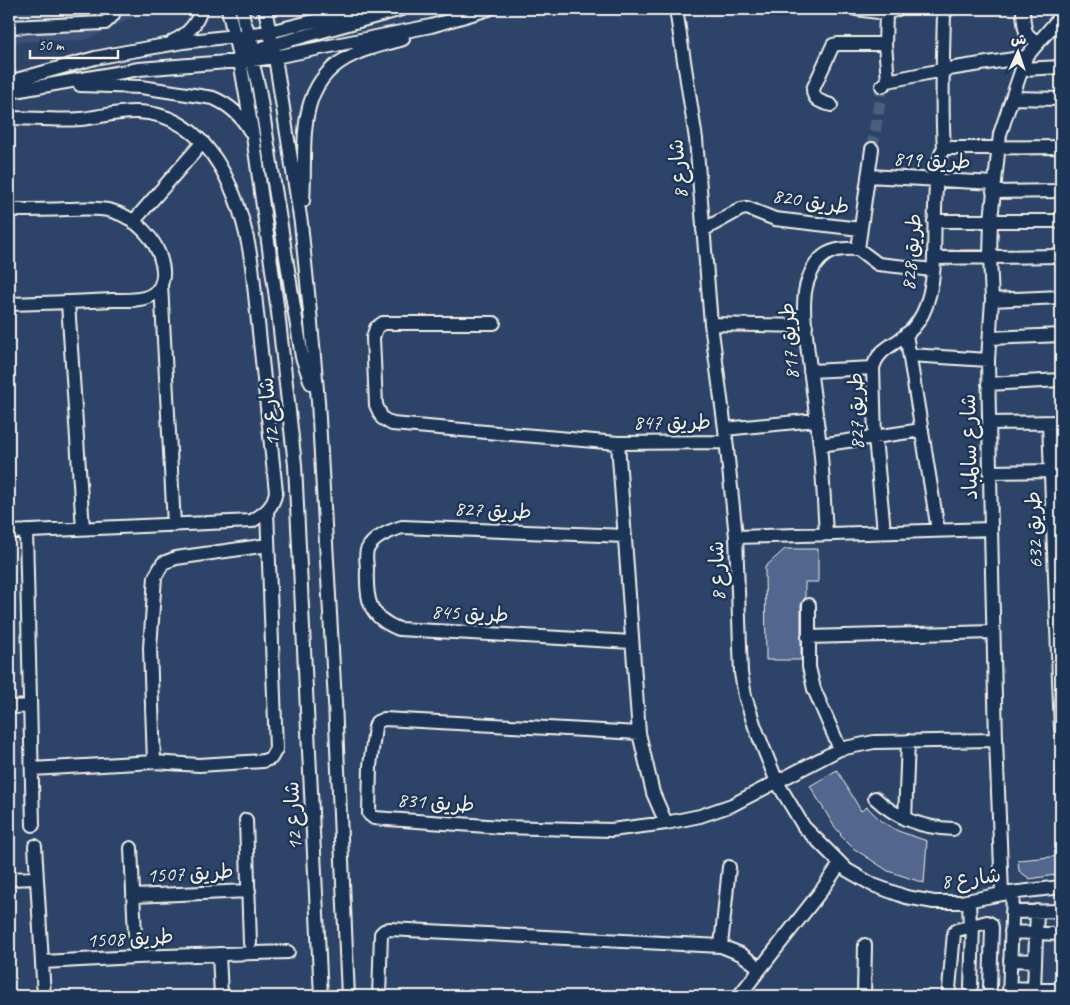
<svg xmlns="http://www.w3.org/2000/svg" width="1070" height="1005" font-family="Caveat,'Playpen Sans Arabic',sans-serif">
  <rect width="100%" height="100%" fill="#2d4468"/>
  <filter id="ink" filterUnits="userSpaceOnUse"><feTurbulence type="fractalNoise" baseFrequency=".02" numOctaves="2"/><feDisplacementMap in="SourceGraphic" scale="10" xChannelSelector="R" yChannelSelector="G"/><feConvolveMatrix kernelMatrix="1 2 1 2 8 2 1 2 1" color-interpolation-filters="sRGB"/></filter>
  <g filter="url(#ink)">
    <!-- built -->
    <path fill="#3c5175" d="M9,9H143L139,14L86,40L9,42Z"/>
    <!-- building -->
    <path fill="#53668e" stroke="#f4f1e8" d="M785,549H818V582H805V598L801,605V660H766L765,567Z
      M837,770L861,811L867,807L881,821L898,831L927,841L924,883L888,871L853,848L840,835L841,834L834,826L810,786Z
      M1061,856V874L1030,879L1019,871L1018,860Z"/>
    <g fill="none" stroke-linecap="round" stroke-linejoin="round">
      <!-- minor-tunnel -->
      <path stroke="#4b5e7b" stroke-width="12" stroke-dasharray="12 6" stroke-linecap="butt" d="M872,149L882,86"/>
      <defs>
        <path id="minor" d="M228,9L240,61L253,136L278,312L295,465L321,996
          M242,9L244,22L252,40
          M265,9L275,57L301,223L310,312L318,401L335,702L348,996
          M676,9L696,139L711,324L725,429L736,537L741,673L745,696L755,727L777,782L804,827L847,870L873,885L906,897L934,902H961L1002,894L1061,887
          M856,9L886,13L898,9
          M886,13L885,44L888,81
          M1023,13C1025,30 1023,35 1039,42
          M9,27L105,23L113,15V9
          M234,36C252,49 254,69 259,89L302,357L311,383
          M173,41C187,35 197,24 201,9
          M244,58L258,49L402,9
          M1023,69L1061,67
          M9,82L95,58L126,52L183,42L269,32L363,9
          M80,85L141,87L213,98C230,105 241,115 250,131
          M882,86L888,81L942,70L1026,57
          M9,92L139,69L252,60L275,57L431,26L489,9
          M1012,98L1061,99
          M831,105C822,102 813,101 813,89L833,45L838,44H885
          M9,118C33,118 57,121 81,119C100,117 119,111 138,112C214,115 243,203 252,266L276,492C272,509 266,512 252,521L9,532
          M944,148C941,103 943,58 944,13L949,9
          M944,148L1061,147
          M868,176L994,183
          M993,192L1061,191
          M303,201C307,146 292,81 355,54C370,47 387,44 403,39
          M9,210C28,210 47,210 66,209C81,209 97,207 112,211C136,218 157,239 162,264C165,277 162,290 150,296C139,301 124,300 112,300C77,302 43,303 9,304
          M934,221H1061
          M133,222L203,142
          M703,230L741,209L747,208L775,219L860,229
          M858,249L878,264L933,270
          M934,258L1061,256
          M161,284L174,525
          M992,300L1061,297
          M68,303L83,529
          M494,323H383L376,328L373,338L376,405L382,418L392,424L618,443L726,442
          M711,324L806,326
          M906,334L938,530
          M991,338L1061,335
          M910,355L988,360
          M810,371L873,368
          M988,384L1061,380
          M989,423L1061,422
          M1049,423L1061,730
          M725,429L816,420
          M618,443L639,733L653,793L666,823
          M820,445L922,430
          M990,472L1051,471
          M267,511L276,749L271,758L263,761L199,765L154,762L150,648L155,577L163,563L176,558L268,545
          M26,531L33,825
          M884,531L875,438L873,368C878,349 893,346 907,334C915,327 922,317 926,306C931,291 934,274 934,257C935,237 933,161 944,148
          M826,533C824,504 823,475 820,446C816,412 811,378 807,344C805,324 801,299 808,280C817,254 832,247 858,249L872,149
          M625,536L402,527C390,531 373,537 367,550C365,556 367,564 367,570C366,599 368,617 399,629L632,642
          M736,537L991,529
          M809,605V667L814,689L840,749
          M808,637L993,632
          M9,707L30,706
          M639,733L384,719L377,722L375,727L370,766L369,814L374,818L501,827L611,830L666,823L700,816L732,805L840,749L874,742L996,740
          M32,769L154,762
          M875,798C897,819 922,828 953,829
          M905,819L908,741
          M246,820L250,943
          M35,846L44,996
          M131,848L136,957
          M9,879L36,878
          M1002,894L996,740L991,529L988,360L992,300L990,257L991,220L1000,134L1012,98L1026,57L1061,16
          M133,896L249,891
          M969,901L970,927
          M1012,912L1061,911
          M1011,932L1061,934
          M721,946L729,867
          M219,954L221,996
          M1010,960L1035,961
          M43,962L136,957L288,952
          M971,987L973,926
          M1010,988L1061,990
          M949,989L954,933L957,930L987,922L991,924L992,928L990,987
          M1034,989L1037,911
          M379,996L381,934L384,931L389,929L721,946L741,954L760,968
          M739,996L821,891L840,864
          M864,996L865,945
          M1009,996L1013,893"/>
      </defs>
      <!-- minor casing -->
      <use href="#minor" stroke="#f4f1e8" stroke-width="16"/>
      <!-- minor -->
      <use href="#minor" stroke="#1d3557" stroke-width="12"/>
    </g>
  </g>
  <g text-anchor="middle" stroke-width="5" stroke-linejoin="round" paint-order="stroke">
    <!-- street labels -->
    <g font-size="21" fill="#f4f1e8" stroke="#1d3557">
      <text transform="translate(932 160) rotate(3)" y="7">طريق 819</text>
      <text transform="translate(678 169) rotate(-95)" y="7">شارع 8</text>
      <text transform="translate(811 201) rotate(9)" y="7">طريق 820</text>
      <text transform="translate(911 252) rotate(-85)" y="7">طريق 828</text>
      <text transform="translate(789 341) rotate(-94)" y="7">طريق 817</text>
      <text transform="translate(856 411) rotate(-91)" y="7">طريق 827</text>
      <text transform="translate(269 412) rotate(-96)" y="7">شارع 12</text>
      <text x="672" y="429">طريق 847</text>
      <text transform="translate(969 447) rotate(-91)" y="7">شارع سالمباد</text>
      <text transform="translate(493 510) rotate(3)" y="7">طريق 827</text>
      <text transform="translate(1034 530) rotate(-92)" y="7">طريق 632</text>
      <text transform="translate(717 571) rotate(-92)" y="7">شارع 8</text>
      <text transform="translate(470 613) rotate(3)" y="7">طريق 845</text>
      <text transform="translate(436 802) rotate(4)" y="7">طريق 831</text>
      <text transform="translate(293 816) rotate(-93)" y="7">شارع 12</text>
      <text transform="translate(190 873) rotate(-3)" y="7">طريق 1507</text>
      <text transform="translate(971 878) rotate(-7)" y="7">شارع 8</text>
      <text transform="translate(130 938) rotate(-3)" y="7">طريق 1508</text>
    </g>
  </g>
  <!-- margin -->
  <rect width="1070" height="1005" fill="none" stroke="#1d3557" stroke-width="30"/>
  <rect x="15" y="15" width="1040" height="975" fill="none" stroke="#f4f1e8" stroke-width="2" filter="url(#ink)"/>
  <!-- north arrow -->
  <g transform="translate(1018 52) rotate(3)" stroke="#1d3557" stroke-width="4" paint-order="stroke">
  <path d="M0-4L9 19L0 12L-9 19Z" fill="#f4f1e8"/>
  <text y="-8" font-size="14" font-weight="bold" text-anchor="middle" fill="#f4f1e8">ش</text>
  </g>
  <!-- scale -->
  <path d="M30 50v8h88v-8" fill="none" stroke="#f4f1e8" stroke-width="2.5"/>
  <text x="38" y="50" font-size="15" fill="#f4f1e8" stroke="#1d3557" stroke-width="4" paint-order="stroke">50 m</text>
</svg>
